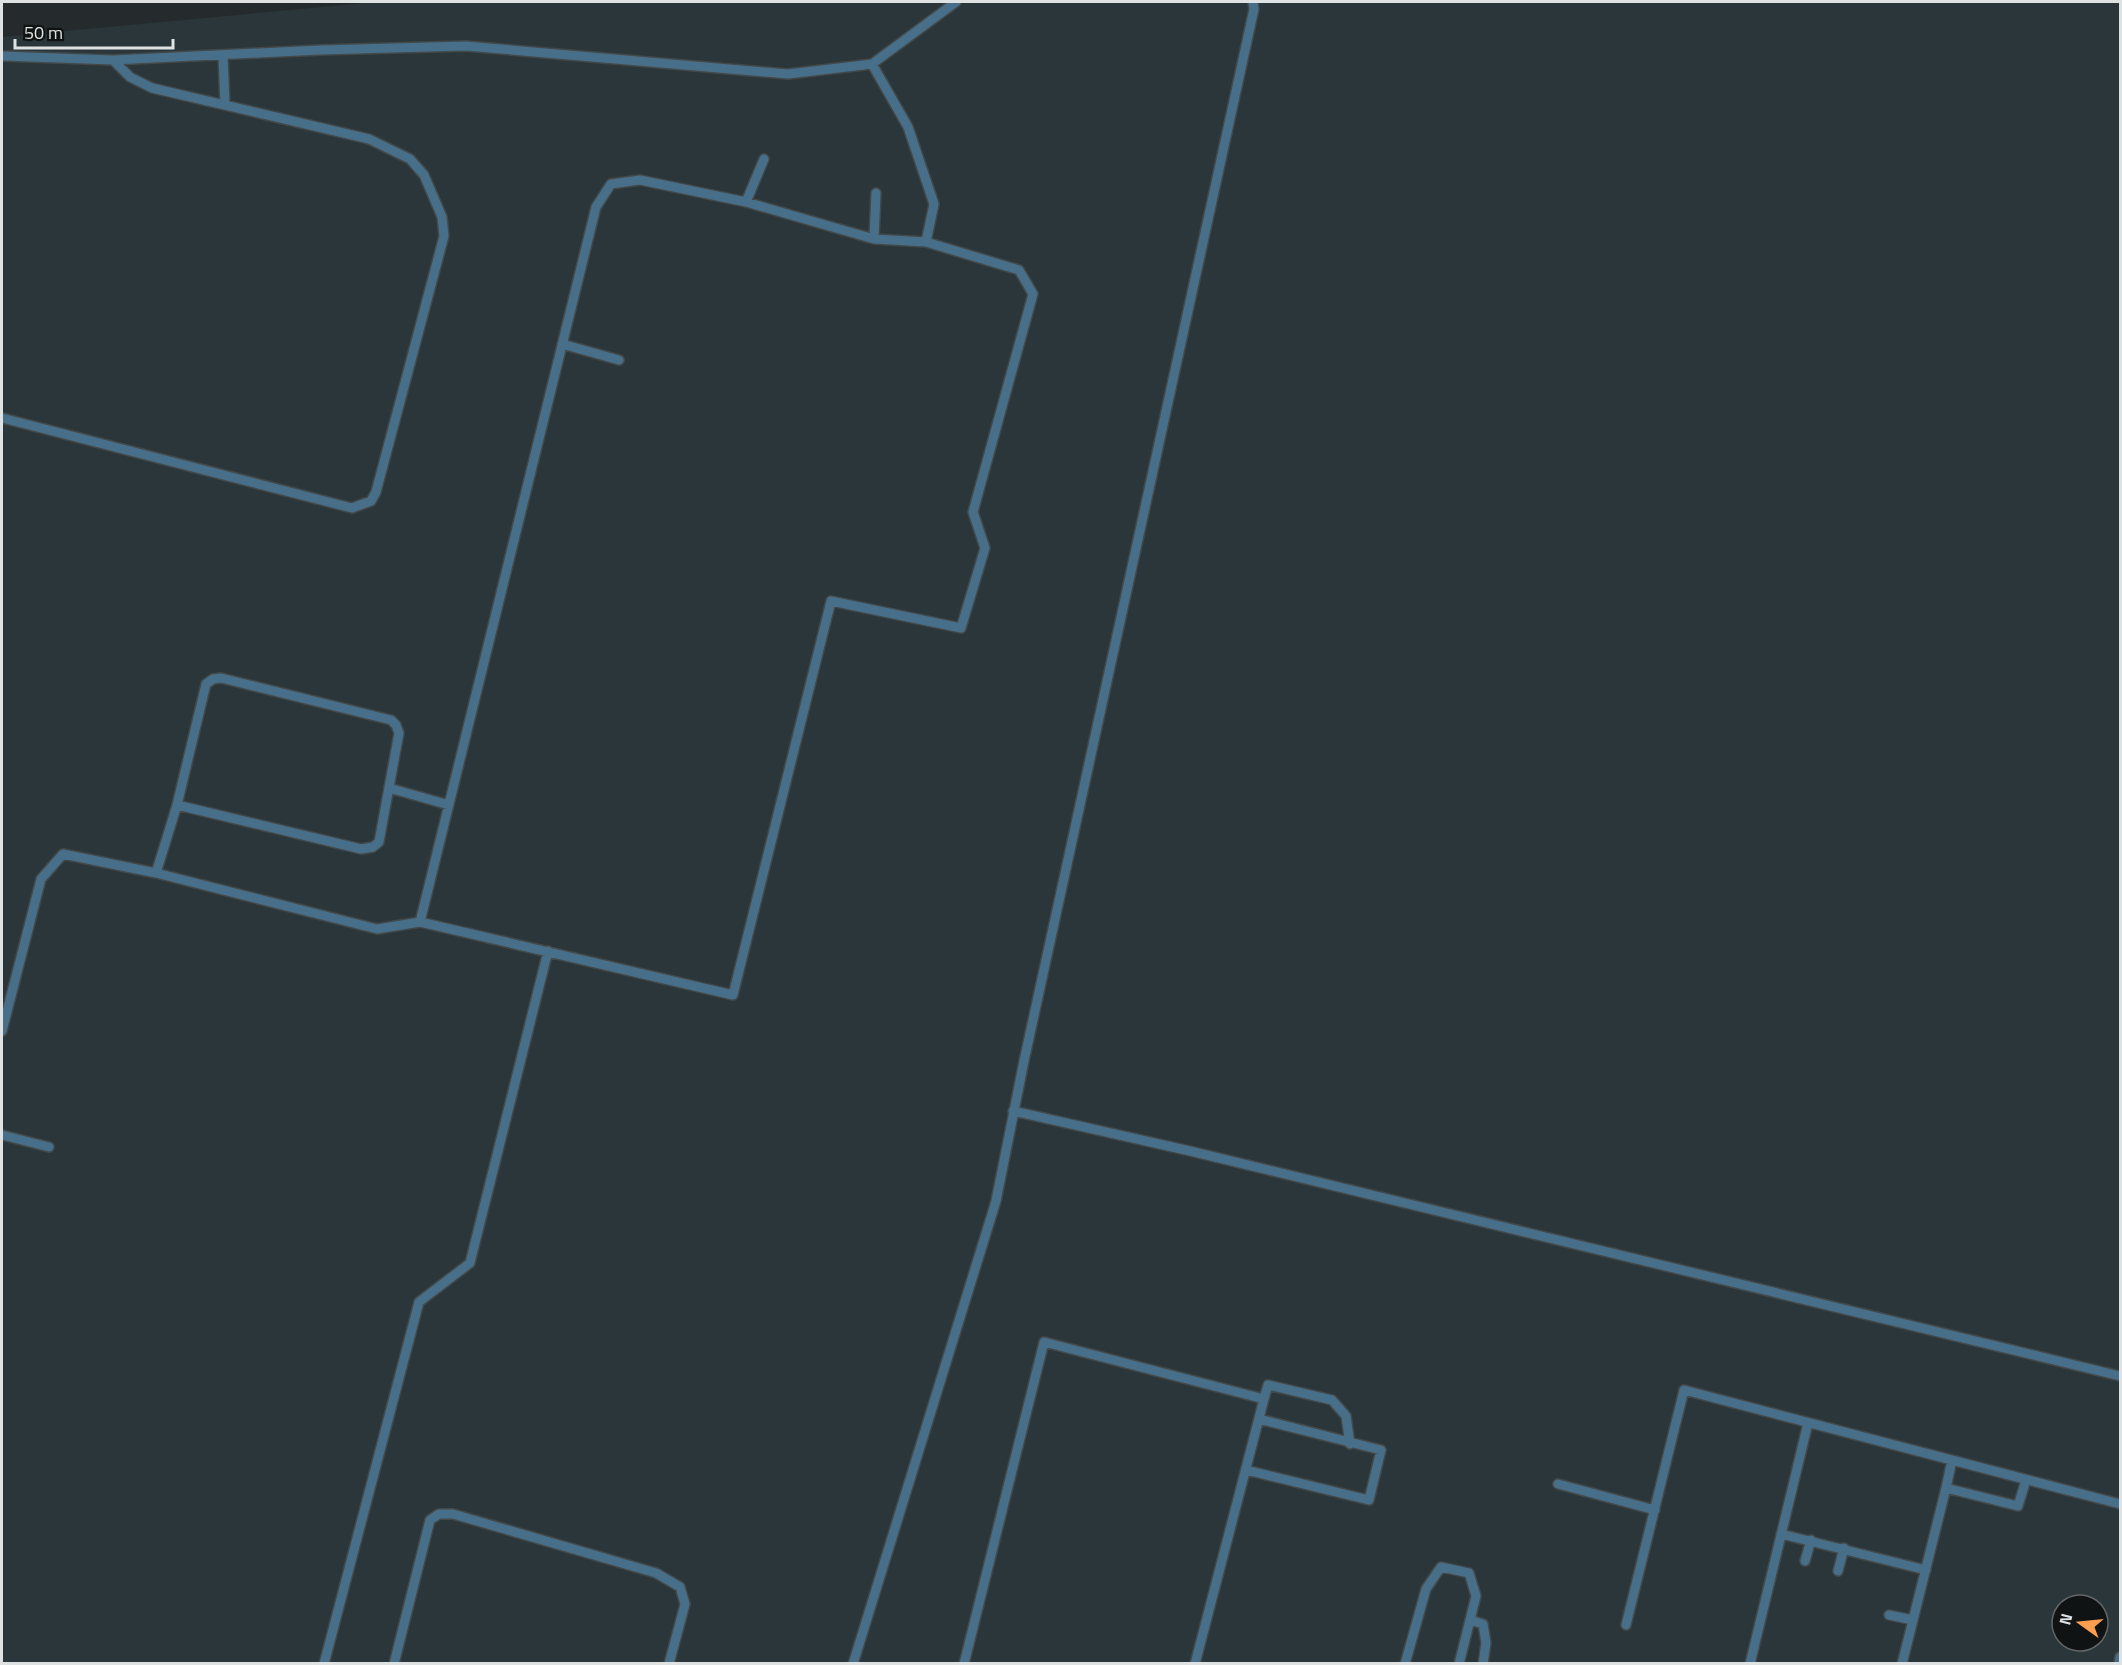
<svg xmlns="http://www.w3.org/2000/svg" width="2122" height="1665" font-family="'Titillium Web',sans-serif">
  <rect width="100%" height="100%" fill="#252b2c"/>
  <!-- built -->
  <path fill="#2a3639" fill-rule="evenodd" d="M375,2H2120V1663L2,1664V37ZM2062,1605H2098V1641H2062Z"/>
  <g fill="none" stroke-linecap="round" stroke-linejoin="round">
    <defs>
      <path id="lane" d="M223,55L225,105
        M2,56L113,60L320,50L466,46L788,74L872,64L956,2
        M872,64L908,127L934,204L926,242
        M640,180L746,202L874,239L926,242L1019,270L1033,294L973,512L985,548L961,628L831,601L733,995L420,922L596,207L611,184Z
        M746,202L764,159
        M874,239L876,193
        M562,344L619,360
        M2,418L352,508L371,501L376,492L444,236L442,217L424,175L410,159L369,139L152,88L130,77L113,60
        M389,788L449,805
        M156,873L177,805L206,684L213,679L221,678L391,720L396,725L399,733L379,842L373,847L361,849L177,805
        M2,1031L41,879L63,854L156,873L377,929L420,922
        M1013,1111L1190,1151L2120,1376
        M2,1135L49,1147
        M1264,1399L1268,1385L1332,1400L1346,1416L1350,1444
        M1952,1460L1946,1488L2018,1506L2026,1480
        M1246,1470L1369,1500L1381,1450L1259,1419
        M1558,1484L1655,1510
        M1781,1534L1926,1570
        M1805,1561L1811,1540
        M1838,1571L1844,1548
        M1889,1615L1913,1620
        M1470,1620L1483,1624L1486,1643L1483,1664
        M1626,1625L1684,1390L2120,1504
        M324,1664L419,1302L470,1263L548,951
        M394,1664L430,1520L439,1514H453L656,1573L680,1587L685,1604L669,1664
        M853,1664L996,1201L1024,1061L1254,9L1253,2
        M964,1664L1044,1342L1264,1399L1195,1664
        M1405,1664L1426,1589L1441,1567L1469,1573L1476,1596L1459,1664
        M1750,1664L1808,1423
        M1902,1664L1946,1488
        M2119,1664L2120,1657"/>
    </defs>
    <!-- lane casing -->
    <use href="#lane" stroke="#434849" stroke-width="12"/>
    <!-- lane -->
    <use href="#lane" stroke="#476f89" stroke-width="9"/>
  </g>
  <!-- border -->
  <rect width="2122" height="1665" fill="none" stroke="#dee2e2" stroke-width="6"/>
  <!-- north arrow -->
  <g transform="translate(2080 1623) rotate(285)"><circle r="28" fill="#101313" stroke="#626666" stroke-width="1.5"/>
  <path d="M0-4.5L10 22L0 15L-10 22Z" fill="#fb9e50"/>
  <text y="-9" font-size="16" font-weight="bold" text-anchor="middle" fill="#dee2e2">N</text>
  </g>
  <!-- scale -->
  <path d="M15 39v9h158v-9" fill="none" stroke="#dee2e2" stroke-width="3"/>
  <text x="24" y="39" font-size="18" fill="#dee2e2" stroke="#101313" stroke-width="4.5" paint-order="stroke">50 m</text>
</svg>
